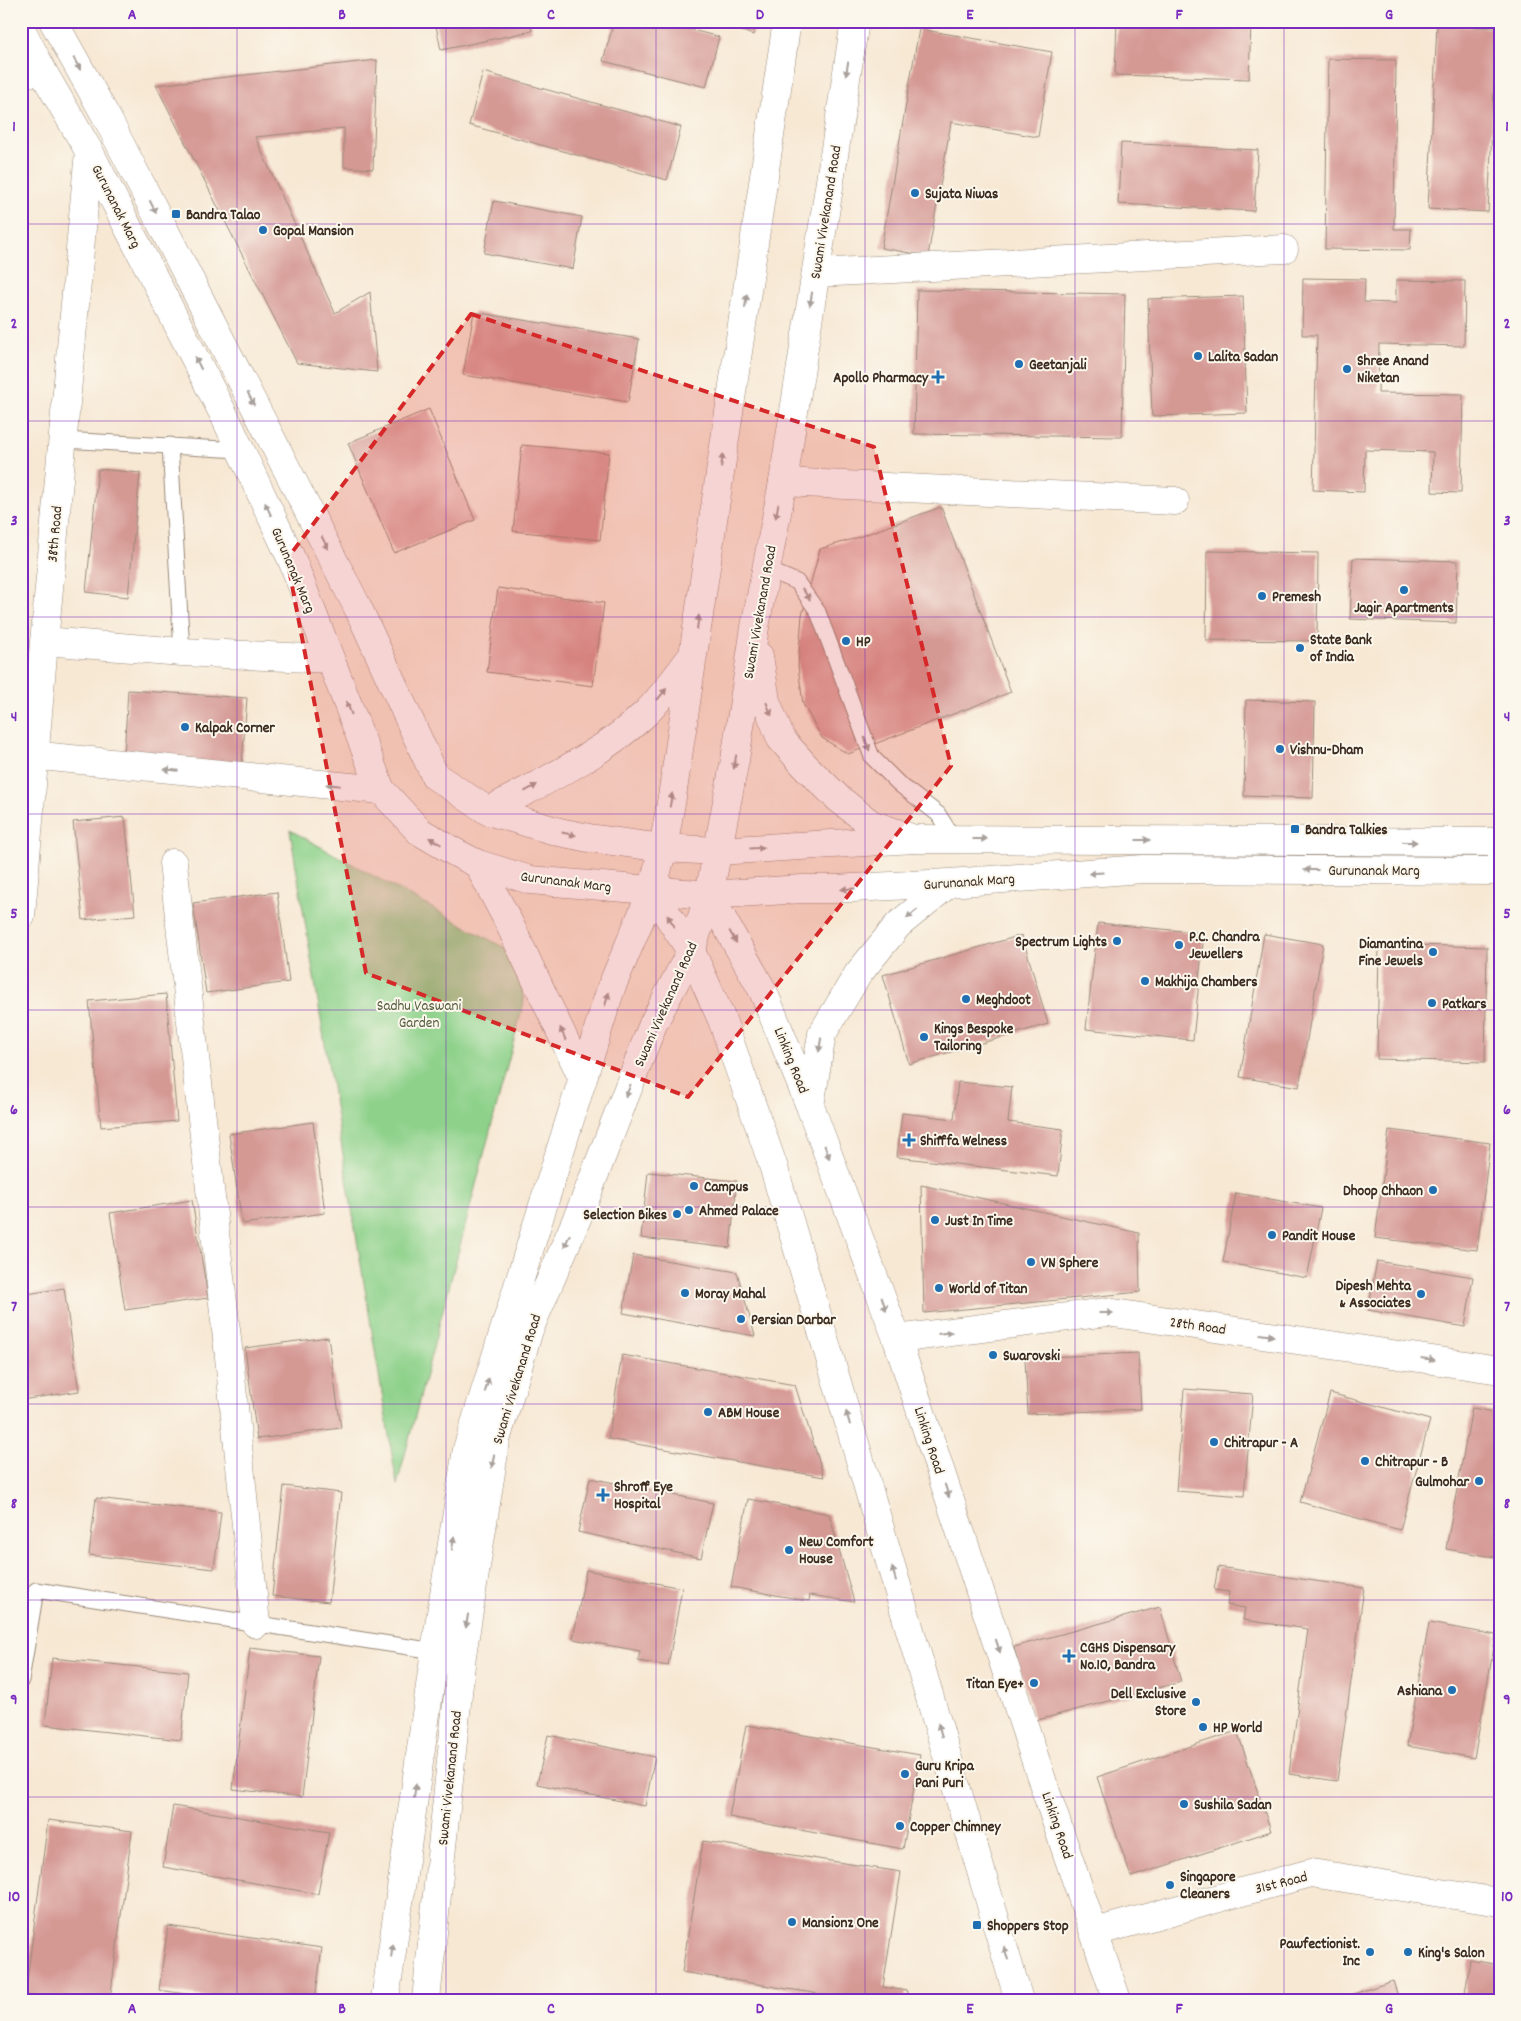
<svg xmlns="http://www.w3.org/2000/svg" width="1521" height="2021" font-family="Dekko,sans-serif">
  <rect width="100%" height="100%" fill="#fbf7ec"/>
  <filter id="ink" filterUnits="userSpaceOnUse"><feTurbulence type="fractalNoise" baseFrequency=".02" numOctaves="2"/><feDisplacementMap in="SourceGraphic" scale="10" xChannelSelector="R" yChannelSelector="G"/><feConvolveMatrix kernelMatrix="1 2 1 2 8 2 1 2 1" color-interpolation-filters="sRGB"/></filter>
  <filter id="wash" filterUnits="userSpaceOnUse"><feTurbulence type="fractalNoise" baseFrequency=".0096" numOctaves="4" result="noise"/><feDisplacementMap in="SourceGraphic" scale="20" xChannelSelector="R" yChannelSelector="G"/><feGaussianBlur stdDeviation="1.12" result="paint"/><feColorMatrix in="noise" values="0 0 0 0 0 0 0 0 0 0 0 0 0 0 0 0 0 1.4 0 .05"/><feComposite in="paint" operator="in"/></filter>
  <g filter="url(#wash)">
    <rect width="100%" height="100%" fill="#f7e8d4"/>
    <!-- green -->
    <path fill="#8dd18a" stroke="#647e54" d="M290,830L503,947L520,977L524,1002L397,1485Z"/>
    <g id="blocks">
      <!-- building -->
      <path fill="#d59994" d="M435,21H530L532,31L441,50Z
        M614,21H658L719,37L706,87L603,61Z
        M716,21H756L753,35Z
        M1117,21H1251L1249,79L1115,75Z
        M1437,25L1497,28L1488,212L1428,209Z
        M919,29L1052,52L1038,137L951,122L928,256L881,248Z
        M1328,59L1396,60L1394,229H1411L1410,250L1325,249Z
        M377,60L373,169L344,167V128L255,137L335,313L370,292L377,372L297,363L156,85Z
        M483,72L681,127L667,180L469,125Z
        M1121,143L1258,150L1254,211L1118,204Z
        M494,201L582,217L573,269L484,253Z
        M21,278H25V357H21Z
        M1303,278L1365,279L1364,302L1396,303V280L1465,281L1464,346L1379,344L1378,393L1463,394L1461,493L1432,492L1433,452L1365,450L1364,492L1313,490L1317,335H1302Z
        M917,290L1125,294L1122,437L914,434Z
        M1243,296L1247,413L1152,416L1148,299Z
        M474,312L639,339L628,402L463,375Z
        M429,409L475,520L394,553L348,443Z
        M522,445L609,453L600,540L513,531Z
        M98,469L140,473L128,597L86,592Z
        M941,507L1011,692L848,754L822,738L803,704L798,666L802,615L820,549L853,539Z
        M1207,551L1318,553L1317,641L1206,640Z
        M1353,558L1458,561L1456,623L1350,619Z
        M498,588L604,603L593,686L487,672Z
        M128,690L247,698L242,764L124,756Z
        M1246,700L1315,702L1313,798L1244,796Z
        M125,817L135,915L83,920L73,822Z
        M277,892L289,982L206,993L193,903Z
        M1098,923L1204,933L1193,1040L1086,1029Z
        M1264,934L1323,944L1299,1087L1240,1077Z
        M1022,935L1048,1024L909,1064L883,975Z
        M1379,944L1487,947L1485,1062L1377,1059Z
        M166,994L177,1121L101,1127L89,1001Z
        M958,1082L1012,1087L1008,1122L1063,1129L1058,1176L897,1157L902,1113L954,1119Z
        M313,1122L325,1213L242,1224L229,1134Z
        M1389,1130L1490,1143L1477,1250L1375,1238Z
        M648,1172L737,1181L730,1248L641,1238Z
        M921,1185L1139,1233L1140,1292L924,1313Z
        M1236,1193L1321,1208L1307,1278L1223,1262Z
        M192,1200L208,1298L125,1310L110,1213Z
        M633,1255L737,1272L755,1336L623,1313Z
        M1377,1261L1473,1277L1465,1327L1368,1310Z
        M64,1288L79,1391L21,1400V1295Z
        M328,1337L341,1428L257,1439L245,1348Z
        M1138,1353L1141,1409L1028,1414L1025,1358Z
        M622,1355L795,1385L824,1477L608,1439Z
        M1184,1389L1253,1394L1244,1496L1176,1491Z
        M1330,1393L1430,1420L1400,1530L1300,1502Z
        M1472,1408L1500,1413V1558L1446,1549Z
        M590,1478L713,1503L701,1558L578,1532Z
        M284,1486L341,1493L329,1602L272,1596Z
        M96,1498L221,1512L214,1569L89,1555Z
        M748,1499L829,1514L854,1602L810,1595L809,1601L731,1587Z
        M1218,1567L1364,1588L1337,1781L1289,1774L1308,1629L1243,1620L1245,1608L1227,1605L1229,1592L1214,1590Z
        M586,1570L682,1588L668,1666L638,1661L640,1651L573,1639Z
        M1160,1607L1181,1682L1034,1721L1014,1647Z
        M1429,1623L1496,1635L1474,1758L1407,1746Z
        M250,1648L319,1656L302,1797L233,1789Z
        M52,1658L188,1672L181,1740L45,1725Z
        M746,1725L920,1755L903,1849L729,1817Z
        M1237,1731L1271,1831L1131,1877L1097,1777Z
        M548,1735L655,1757L645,1806L537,1784Z
        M173,1806L329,1832L318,1894L163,1867Z
        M48,1820L132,1831L110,2000H63L25,1995Z
        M703,1841L901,1872L883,1987L907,1991L906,2000H837L838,1997L682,1972Z
        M168,1926L322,1948L315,2000H226L159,1990Z
        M1470,1960L1500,1965V2000H1464Z
        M1393,1981L1399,2000H1338V1999Z"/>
    </g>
  </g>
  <g filter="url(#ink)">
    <use href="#blocks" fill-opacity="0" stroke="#998979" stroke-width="1"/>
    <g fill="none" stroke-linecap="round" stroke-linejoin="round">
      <defs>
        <path id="service" d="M63,440L240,450
          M170,445L182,652
          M766,569L797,582L818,612L872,757L899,784L938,814L954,839
          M21,1680L36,1590L435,1651"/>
        <path id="minor" d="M21,73L43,72
          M816,273L1284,249
          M783,482L1175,501
          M44,641L182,652L330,659
          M21,754L381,790
          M173,863L228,1347L256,1624
          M21,916L43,654L89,151
          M897,1339L1107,1312L1500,1370
          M1095,1932L1311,1873L1500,1902"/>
        <path id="secondary" d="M53,21L107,118L359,610L435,776L488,811L559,832L589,838L663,848L717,851L914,839L1500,842
          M21,29L43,72L89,151L225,417L292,560L381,790L419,831L458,854L478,864L530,880L709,895L802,889H833L949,883L1143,869L1500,871
          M709,895L763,991L810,1106L897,1339L1043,1783L1117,2000
          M691,951L722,1020L773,1165L1019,2000
          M810,1106L822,1034L858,974L898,925L949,883"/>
        <path id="primary" d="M759,656L766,701L781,739L807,768L839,799L871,824L914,839
          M488,811C542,782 602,755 647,712C664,695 678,674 693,655
          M478,864L508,921L583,1079
          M652,891L691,951
          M385,2000L435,1651L467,1449L611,988L652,891L663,848L672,797L787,21
          M426,2000L462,1655L496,1440L529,1330L584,1202L653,1024L691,951L709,895L735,760L755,627L783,482L855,21"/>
      </defs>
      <!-- service casing -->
      <use href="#service" stroke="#998979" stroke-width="17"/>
      <!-- minor casing -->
      <use href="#minor" stroke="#998979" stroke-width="29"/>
      <!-- secondary casing -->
      <use href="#secondary" stroke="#998979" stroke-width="29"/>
      <!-- primary casing -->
      <use href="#primary" stroke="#998979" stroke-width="29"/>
      <!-- service -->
      <use href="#service" stroke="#fff" stroke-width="15"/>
      <!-- minor -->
      <use href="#minor" stroke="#fff" stroke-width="28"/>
      <!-- secondary -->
      <use href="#secondary" stroke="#fff" stroke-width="28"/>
      <!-- primary -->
      <use href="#primary" stroke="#fff" stroke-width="28"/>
    </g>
    <!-- one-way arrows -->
    <defs><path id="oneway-solid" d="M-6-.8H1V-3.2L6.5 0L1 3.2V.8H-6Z" transform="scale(1.25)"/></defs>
    <g fill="#a79f9a">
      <use href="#oneway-solid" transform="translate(77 64) rotate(61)"/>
      <use href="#oneway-solid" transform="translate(847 69) rotate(99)"/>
      <use href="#oneway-solid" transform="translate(153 207) rotate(63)"/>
      <use href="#oneway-solid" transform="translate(811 299) rotate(99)"/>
      <use href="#oneway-solid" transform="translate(746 301) rotate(-82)"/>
      <use href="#oneway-solid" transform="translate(198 363) rotate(-117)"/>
      <use href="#oneway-solid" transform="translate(251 399) rotate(63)"/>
      <use href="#oneway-solid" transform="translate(722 461) rotate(-82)"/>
      <use href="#oneway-solid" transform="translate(268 509) rotate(-115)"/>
      <use href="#oneway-solid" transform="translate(777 511) rotate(101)"/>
      <use href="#oneway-solid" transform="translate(325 543) rotate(63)"/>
      <use href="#oneway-solid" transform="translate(806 594) rotate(55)"/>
      <use href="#oneway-solid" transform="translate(698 622) rotate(-82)"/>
      <use href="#oneway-solid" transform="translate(662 694) rotate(-51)"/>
      <use href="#oneway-solid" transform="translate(349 708) rotate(-111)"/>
      <use href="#oneway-solid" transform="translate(769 709) rotate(68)"/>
      <use href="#oneway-solid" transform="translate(867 744) rotate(70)"/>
      <use href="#oneway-solid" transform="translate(735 762) rotate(100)"/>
      <use href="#oneway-solid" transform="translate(171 770) rotate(-174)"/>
      <use href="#oneway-solid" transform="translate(333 785) rotate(-174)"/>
      <use href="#oneway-solid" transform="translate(531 788) rotate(-29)"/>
      <use href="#oneway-solid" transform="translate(671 800) rotate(-80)"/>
      <use href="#oneway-solid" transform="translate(569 834) rotate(11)"/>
      <use href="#oneway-solid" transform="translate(980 839)"/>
      <use href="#oneway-solid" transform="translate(1143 840)"/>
      <use href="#oneway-solid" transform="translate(435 841) rotate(-150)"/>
      <use href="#oneway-solid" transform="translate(1410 842)"/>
      <use href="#oneway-solid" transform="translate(757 848) rotate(-4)"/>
      <use href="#oneway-solid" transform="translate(1311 870) rotate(-180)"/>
      <use href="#oneway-solid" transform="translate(1096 873) rotate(176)"/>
      <use href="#oneway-solid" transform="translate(848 889) rotate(177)"/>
      <use href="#oneway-solid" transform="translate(912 914) rotate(140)"/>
      <use href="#oneway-solid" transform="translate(671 921) rotate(-123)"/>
      <use href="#oneway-solid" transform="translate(733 937) rotate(60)"/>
      <use href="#oneway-solid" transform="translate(607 999) rotate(-73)"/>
      <use href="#oneway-solid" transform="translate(563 1034) rotate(-114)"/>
      <use href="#oneway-solid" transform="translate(820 1045) rotate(99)"/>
      <use href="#oneway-solid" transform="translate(628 1091) rotate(111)"/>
      <use href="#oneway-solid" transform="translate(827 1152) rotate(70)"/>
      <use href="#oneway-solid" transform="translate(567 1241) rotate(113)"/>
      <use href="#oneway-solid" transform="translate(884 1304) rotate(70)"/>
      <use href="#oneway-solid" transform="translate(1106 1313)"/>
      <use href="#oneway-solid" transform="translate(945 1333) rotate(-7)"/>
      <use href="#oneway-solid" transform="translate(1267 1335) rotate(8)"/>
      <use href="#oneway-solid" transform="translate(1428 1359) rotate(8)"/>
      <use href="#oneway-solid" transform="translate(487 1385) rotate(-73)"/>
      <use href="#oneway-solid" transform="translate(848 1418) rotate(-106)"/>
      <use href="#oneway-solid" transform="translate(493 1461) rotate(99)"/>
      <use href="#oneway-solid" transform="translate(947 1491) rotate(72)"/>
      <use href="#oneway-solid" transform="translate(453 1543) rotate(-81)"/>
      <use href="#oneway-solid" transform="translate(894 1574) rotate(-106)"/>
      <use href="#oneway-solid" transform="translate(467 1621) rotate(99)"/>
      <use href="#oneway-solid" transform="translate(998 1646) rotate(72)"/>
      <use href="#oneway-solid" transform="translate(940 1730) rotate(-106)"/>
      <use href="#oneway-solid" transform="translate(415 1791) rotate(-82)"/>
      <use href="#oneway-solid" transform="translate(392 1951) rotate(-82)"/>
      <use href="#oneway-solid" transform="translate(1006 1953) rotate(-106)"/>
    </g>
  </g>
  <!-- marked area -->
  <path fill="#d62828" fill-opacity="0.2" stroke="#d62828" stroke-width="4" stroke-dasharray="10 6" stroke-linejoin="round" d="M471,314L874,447L951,766L688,1097L366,973L287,559Z"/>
  <!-- grid -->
  <path fill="none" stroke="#7b2cbf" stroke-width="1" stroke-opacity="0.55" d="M237,21V2000M446,21V2000M656,21V2000M865,21V2000M1075,21V2000M1284,21V2000M21,224H1500M21,421H1500M21,617H1500M21,814H1500M21,1010H1500M21,1207H1500M21,1404H1500M21,1600H1500M21,1797H1500"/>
  <!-- markers -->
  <g fill="#1f6fb2" stroke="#fbf7ec" stroke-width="2">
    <circle cx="915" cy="193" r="5"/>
    <rect x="171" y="209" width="10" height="10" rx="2.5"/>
    <circle cx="263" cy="230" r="5"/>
    <circle cx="1198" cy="356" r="5"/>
    <circle cx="1019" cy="364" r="5"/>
    <circle cx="1347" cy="369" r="5"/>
    <path d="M935.5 369.5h5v5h5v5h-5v5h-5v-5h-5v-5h5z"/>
    <circle cx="1404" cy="590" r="5"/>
    <circle cx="1262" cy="596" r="5"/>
    <circle cx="846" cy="641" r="5"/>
    <circle cx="1300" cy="648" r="5"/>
    <circle cx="185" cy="727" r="5"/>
    <circle cx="1280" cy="749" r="5"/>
    <rect x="1290" y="824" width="10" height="10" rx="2.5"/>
    <circle cx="1117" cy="941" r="5"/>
    <circle cx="1179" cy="945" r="5"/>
    <circle cx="1433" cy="952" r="5"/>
    <circle cx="1145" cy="981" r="5"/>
    <circle cx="966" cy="999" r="5"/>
    <circle cx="1432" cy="1003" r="5"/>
    <circle cx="924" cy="1037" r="5"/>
    <path d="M906.5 1132.5h5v5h5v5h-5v5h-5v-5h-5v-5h5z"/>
    <circle cx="694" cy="1186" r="5"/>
    <circle cx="1433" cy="1190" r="5"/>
    <circle cx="689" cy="1210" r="5"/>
    <circle cx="677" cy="1214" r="5"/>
    <circle cx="935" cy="1220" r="5"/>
    <circle cx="1272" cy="1235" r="5"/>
    <circle cx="1031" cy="1262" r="5"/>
    <circle cx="939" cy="1288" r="5"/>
    <circle cx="685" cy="1293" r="5"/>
    <circle cx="1421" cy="1294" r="5"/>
    <circle cx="741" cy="1319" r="5"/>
    <circle cx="993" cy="1355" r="5"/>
    <circle cx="708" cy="1412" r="5"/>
    <circle cx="1214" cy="1442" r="5"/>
    <circle cx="1365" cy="1461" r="5"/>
    <circle cx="1479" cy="1481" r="5"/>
    <path d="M600.5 1487.5h5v5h5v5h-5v5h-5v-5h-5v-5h5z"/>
    <circle cx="789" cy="1550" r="5"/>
    <path d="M1066.5 1648.5h5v5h5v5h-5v5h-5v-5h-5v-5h5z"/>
    <circle cx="1034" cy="1683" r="5"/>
    <circle cx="1452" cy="1690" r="5"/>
    <circle cx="1196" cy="1702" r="5"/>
    <circle cx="1203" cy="1727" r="5"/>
    <circle cx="905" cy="1774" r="5"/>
    <circle cx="1184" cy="1804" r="5"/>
    <circle cx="900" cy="1826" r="5"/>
    <circle cx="1170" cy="1885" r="5"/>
    <circle cx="792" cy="1922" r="5"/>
    <rect x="972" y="1920" width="10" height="10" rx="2.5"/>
    <circle cx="1370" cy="1952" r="5"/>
    <circle cx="1408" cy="1952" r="5"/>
  </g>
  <g text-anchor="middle" stroke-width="4" stroke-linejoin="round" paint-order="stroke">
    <!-- poi labels -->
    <g font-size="15" font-weight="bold" fill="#3b2a1e" stroke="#fbf7ec" text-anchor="start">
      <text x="925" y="198">Sujata Niwas</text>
      <text x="186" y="219">Bandra Talao</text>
      <text x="273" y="235">Gopal Mansion</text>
      <text x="1208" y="361">Lalita Sadan</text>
      <text x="1357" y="365">Shree Anand<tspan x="1357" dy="17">Niketan</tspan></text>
      <text x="1029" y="369">Geetanjali</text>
      <text x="928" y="382" text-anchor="end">Apollo Pharmacy</text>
      <text x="1272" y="601">Premesh</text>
      <text x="1404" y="612" text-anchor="middle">Jagir Apartments</text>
      <text x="1310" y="644">State Bank<tspan x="1310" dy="17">of India</tspan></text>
      <text x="856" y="646">HP</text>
      <text x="195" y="732">Kalpak Corner</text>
      <text x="1290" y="754">Vishnu-Dham</text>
      <text x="1305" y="834">Bandra Talkies</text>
      <text x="1189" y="941">P.C. Chandra<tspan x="1189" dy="17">Jewellers</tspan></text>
      <text x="1107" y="946" text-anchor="end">Spectrum Lights</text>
      <text x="1423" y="948" text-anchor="end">Diamantina<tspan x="1423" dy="17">Fine Jewels</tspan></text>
      <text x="1155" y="986">Makhija Chambers</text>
      <text x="976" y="1004">Meghdoot</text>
      <text x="1442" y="1008">Patkars</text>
      <text x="934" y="1033">Kings Bespoke<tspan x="934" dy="17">Tailoring</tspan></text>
      <text x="920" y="1145">Shifffa Welness</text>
      <text x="704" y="1191">Campus</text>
      <text x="1423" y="1195" text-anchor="end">Dhoop Chhaon</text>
      <text x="699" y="1215">Ahmed Palace</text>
      <text x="667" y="1219" text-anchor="end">Selection Bikes</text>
      <text x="945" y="1225">Just In Time</text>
      <text x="1282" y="1240">Pandit House</text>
      <text x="1041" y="1267">VN Sphere</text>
      <text x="1411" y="1290" text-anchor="end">Dipesh Mehta<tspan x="1411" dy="17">&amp; Associates</tspan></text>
      <text x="949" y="1293">World of Titan</text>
      <text x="695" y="1298">Moray Mahal</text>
      <text x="751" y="1324">Persian Darbar</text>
      <text x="1003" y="1360">Swarovski</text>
      <text x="718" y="1417">ABM House</text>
      <text x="1224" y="1447">Chitrapur - A</text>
      <text x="1375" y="1466">Chitrapur - B</text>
      <text x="1469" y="1486" text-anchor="end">Gulmohar</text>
      <text x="614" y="1491">Shroff Eye<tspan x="614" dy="17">Hospital</tspan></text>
      <text x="799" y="1546">New Comfort<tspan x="799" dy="17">House</tspan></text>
      <text x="1080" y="1652">CGHS Dispensary<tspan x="1080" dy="17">No.10, Bandra</tspan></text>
      <text x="1024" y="1688" text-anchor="end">Titan Eye+</text>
      <text x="1442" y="1695" text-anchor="end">Ashiana</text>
      <text x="1186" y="1698" text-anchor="end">Dell Exclusive<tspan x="1186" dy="17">Store</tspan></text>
      <text x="1213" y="1732">HP World</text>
      <text x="915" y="1770">Guru Kripa<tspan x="915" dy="17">Pani Puri</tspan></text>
      <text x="1194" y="1809">Sushila Sadan</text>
      <text x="910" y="1831">Copper Chimney</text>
      <text x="1180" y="1881">Singapore<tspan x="1180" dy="17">Cleaners</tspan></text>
      <text x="802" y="1927">Mansionz One</text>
      <text x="987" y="1930">Shoppers Stop</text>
      <text x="1360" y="1948" text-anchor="end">Pawfectionist.<tspan x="1360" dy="17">Inc</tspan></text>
      <text x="1418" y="1957">King's Salon</text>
    </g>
    <!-- street labels -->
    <g font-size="15" fill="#3b2a1e" stroke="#fbf7ec">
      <text transform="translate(117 206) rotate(63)" y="5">Gurunanak Marg</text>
      <text transform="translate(825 212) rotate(-81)" y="5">Swami Vivekanand Road</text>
      <text transform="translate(54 534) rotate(-85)" y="5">38th Road</text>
      <text transform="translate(294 570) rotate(67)" y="5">Gurunanak Marg</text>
      <text transform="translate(759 612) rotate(-80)" y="5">Swami Vivekanand Road</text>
      <text x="1374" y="875">Gurunanak Marg</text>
      <text transform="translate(566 881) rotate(7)" y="5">Gurunanak Marg</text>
      <text transform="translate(969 881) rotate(-4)" y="5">Gurunanak Marg</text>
      <text transform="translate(665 1004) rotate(-66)" y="5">Swami Vivekanand Road</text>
      <text transform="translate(792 1060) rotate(68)" y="5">Linking Road</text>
      <text transform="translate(1198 1325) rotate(8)" y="5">28th Road</text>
      <text transform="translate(516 1379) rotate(-73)" y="5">Swami Vivekanand Road</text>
      <text transform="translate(930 1440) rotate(72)" y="5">Linking Road</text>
      <text transform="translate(449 1778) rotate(-84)" y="5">Swami Vivekanand Road</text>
      <text transform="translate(1058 1825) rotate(71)" y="5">Linking Road</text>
      <text transform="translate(1281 1882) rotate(-14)" y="5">31st Road</text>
    </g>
    <!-- park labels -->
    <g font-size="15" fill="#545c3e" stroke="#fbf7ec">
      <text x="419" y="1010">Sadhu Vaswani<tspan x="419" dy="17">Garden</tspan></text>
    </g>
  </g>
  <!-- margin -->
  <rect width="1521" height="2021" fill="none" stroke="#fbf7ec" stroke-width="55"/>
  <rect x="28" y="28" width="1466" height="1966" fill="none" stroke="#7b2cbf" stroke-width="2"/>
  <g font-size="16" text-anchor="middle" font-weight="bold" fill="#7b2cbf">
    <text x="132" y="19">A</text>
    <text x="342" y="19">B</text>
    <text x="551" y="19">C</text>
    <text x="760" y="19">D</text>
    <text x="970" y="19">E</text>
    <text x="1179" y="19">F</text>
    <text x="1389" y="19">G</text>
    <text x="14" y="131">1</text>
    <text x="1507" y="131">1</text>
    <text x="14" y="328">2</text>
    <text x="1507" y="328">2</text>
    <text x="14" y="525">3</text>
    <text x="1507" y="525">3</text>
    <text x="14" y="721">4</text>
    <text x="1507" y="721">4</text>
    <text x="14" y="918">5</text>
    <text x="1507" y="918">5</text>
    <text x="14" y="1114">6</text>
    <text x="1507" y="1114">6</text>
    <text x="14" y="1311">7</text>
    <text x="1507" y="1311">7</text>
    <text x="14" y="1508">8</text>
    <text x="1507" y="1508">8</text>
    <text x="14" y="1704">9</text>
    <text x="1507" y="1704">9</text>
    <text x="14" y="1901">10</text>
    <text x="1507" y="1901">10</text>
    <text x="132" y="2013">A</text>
    <text x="342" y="2013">B</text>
    <text x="551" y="2013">C</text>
    <text x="760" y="2013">D</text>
    <text x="970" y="2013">E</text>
    <text x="1179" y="2013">F</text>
    <text x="1389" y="2013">G</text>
  </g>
</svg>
